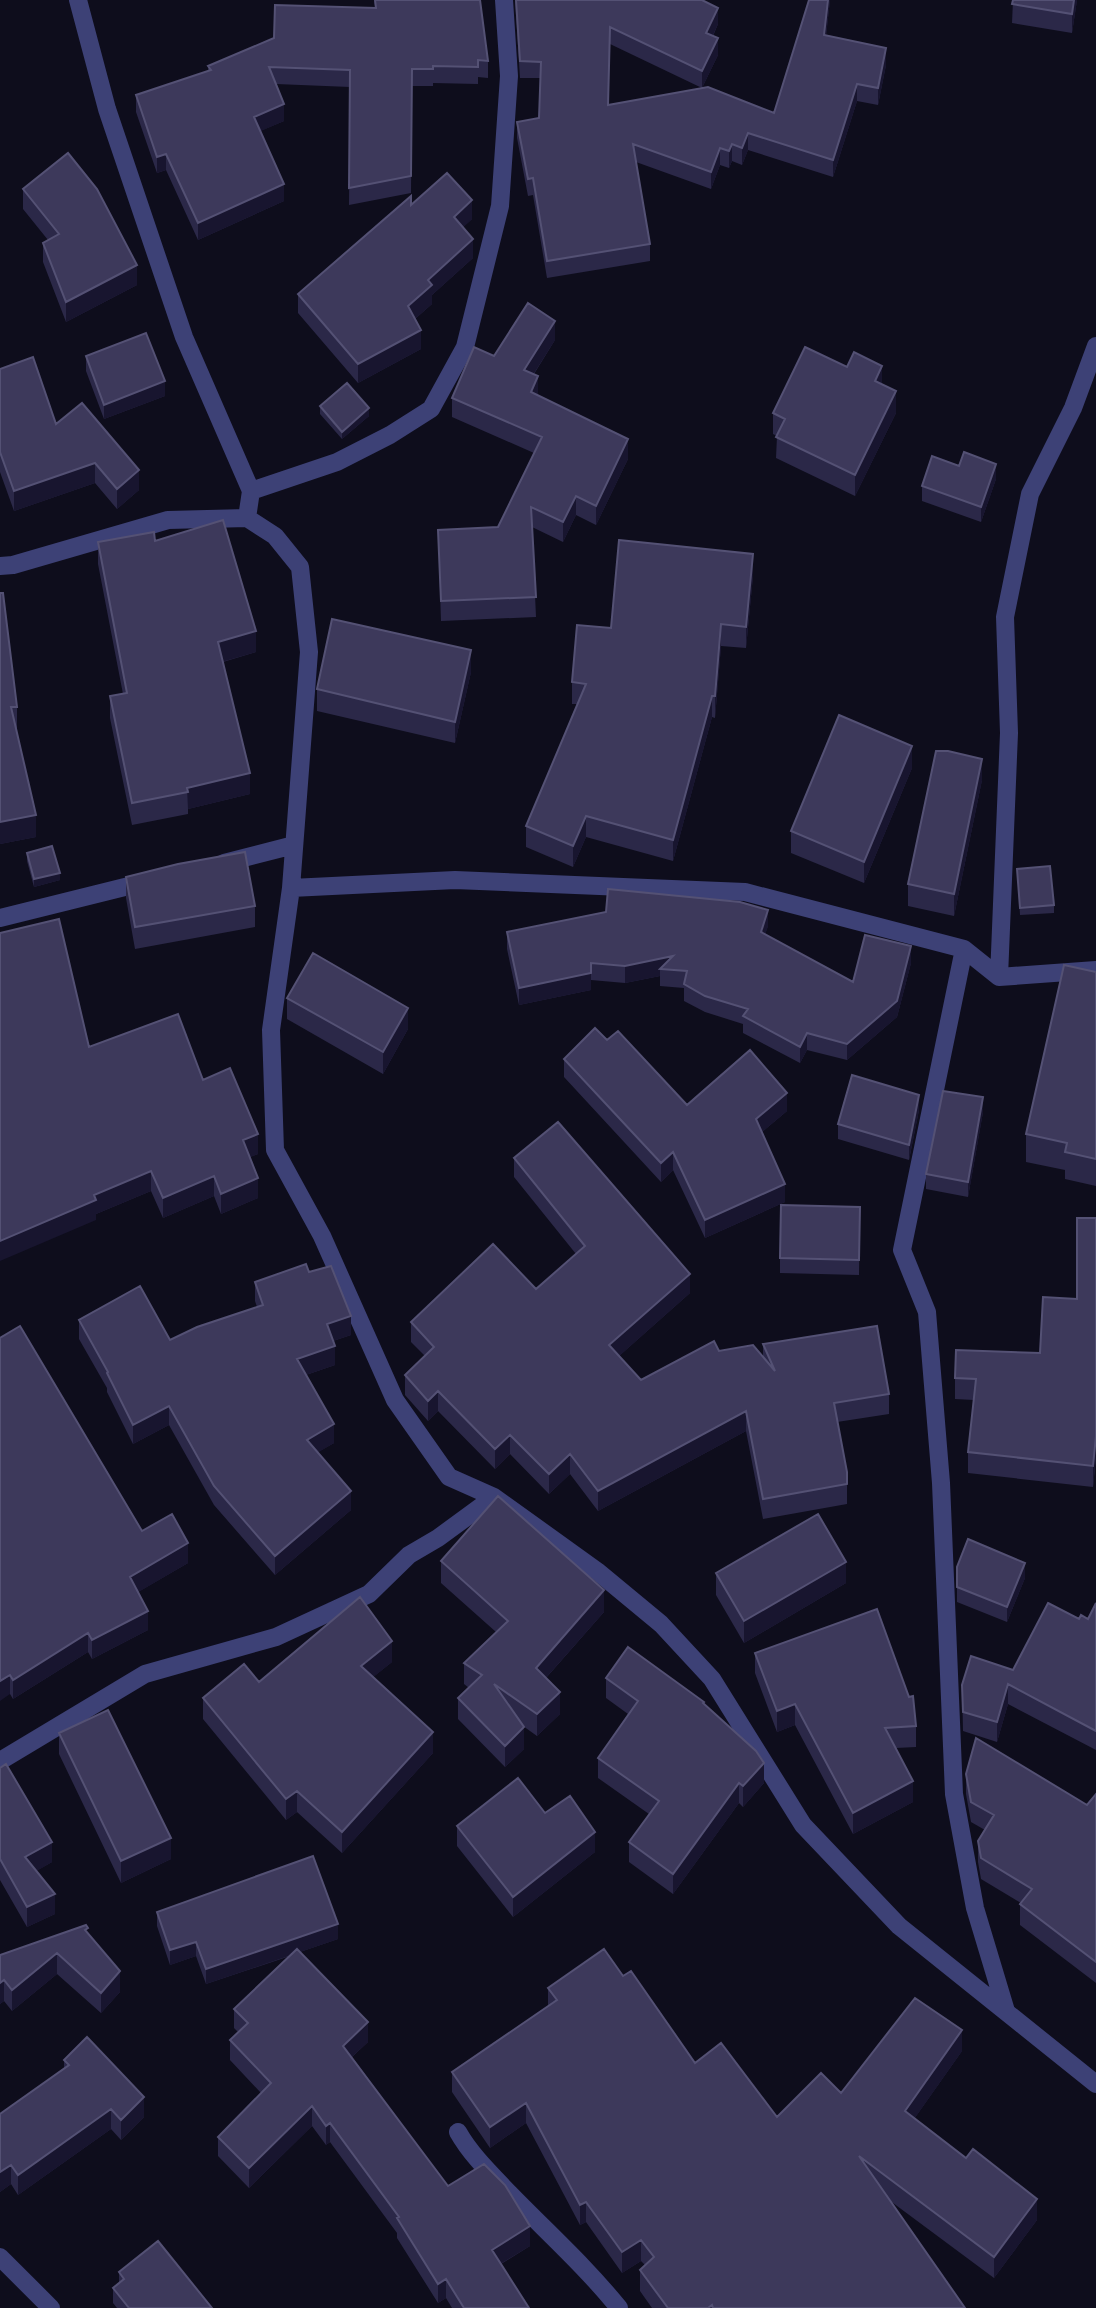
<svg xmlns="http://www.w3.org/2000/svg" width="1096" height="2308" font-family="Poppins,sans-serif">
  <rect width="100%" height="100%" fill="#0e0d1c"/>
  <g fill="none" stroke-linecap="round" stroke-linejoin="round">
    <!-- minor -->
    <path stroke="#3d4176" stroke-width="18" d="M78,0L107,109L184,337L251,491L247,518
      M251,491L337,462L390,435L431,409L465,347L500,206L509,76L504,0
      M0,566L13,565L168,520L247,518L275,536L300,567L309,652L291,888L271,1030L275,1150L322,1236L395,1400L449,1477L494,1497L597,1571L661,1624L712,1679L803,1825L899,1926L1096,2084
      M224,863L294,845
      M291,888L455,880L745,892L964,949L999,977L1096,970
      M0,918L149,881
      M964,949L902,1250L927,1312L941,1483L954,1794L975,1908L1006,2011
      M999,977L1009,733L1005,617L1030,494L1073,408L1096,346
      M0,1761L145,1674L276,1637L369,1594L409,1555L438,1538L494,1497
      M458,2132C471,2155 491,2174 510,2194C547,2232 586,2267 619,2308
      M0,2257L51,2308"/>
  </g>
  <!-- wall -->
  <path fill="#2b2848" d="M374,0H480L488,61V78L478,77V84L433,83V86H412L411,193L349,205L350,87L276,84L284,121L260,131L284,201L198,240L166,170L157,173L136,112V95L208,71V66L375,7Z
    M515,0H702L718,24L713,36L718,55L702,88L610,44L608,105L774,113L809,0H830L826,36L886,65L878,105L857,101L833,177L748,150L742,165L732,161L729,168L720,165L711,189L636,162L650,244V261L547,278L533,195L528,196L517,138V122L539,118L541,78H520Z
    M1013,0H1077L1072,33L1012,23Z
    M23,189L137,285L66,322L43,262V243L48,240L23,209Z
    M411,205L472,219L463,227L473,258L432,295V304L415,319L421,349L358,383L298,313V294Z
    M555,340L534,374L538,396L628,459L596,525L576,515L563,542L532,527L536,617L441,621L438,530L498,527L534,453L452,417V398L494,356Z
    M86,356L165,396L104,419L86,371Z
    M0,369L56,424L139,490L117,509L95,483L14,511L0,472Z
    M882,385L896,413L855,496L776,458L777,436L773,434V413Z
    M320,406L369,416L342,439L320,414Z
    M959,466L996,479L981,522L922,501V486Z
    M155,541L256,652L223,662L250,794L188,809V814L132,825L110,718V696L123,694L98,564V542Z
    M753,576L746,648L721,646L715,718L712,717L673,861L586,837L573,867L526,847V826L577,704H572V682L611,628Z
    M0,593L17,707V728H16L36,837L0,844Z
    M471,672L455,743L317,711V689Z
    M912,768L864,883L791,853V831Z
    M982,780L954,916L908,906V884Z
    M27,853L60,880L34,887L27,861Z
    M1017,869L1054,905V913L1020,915Z
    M126,877L255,906V927L135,949L126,898Z
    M768,926L765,934L853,982L911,963L897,1017L847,1060L807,1050L800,1063L743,1033V1024L705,1012L684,1001V988L660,986V976L625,983L591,980V990L519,1005L507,949V932Z
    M1096,972V1186L1065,1179V1170L1026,1162V1134Z
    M287,998L408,1029L383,1074L287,1019Z
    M607,1040L687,1105L787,1111L762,1132L785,1202L705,1238L673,1170L661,1182L564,1077V1059Z
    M89,1047L203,1080L258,1154L250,1157L258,1198L221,1214L214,1196L163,1218L151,1191L96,1214V1220Z
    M919,1110L909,1160L838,1139V1124Z
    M983,1112L968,1197L926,1189V1174Z
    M514,1158L690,1293L619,1356L641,1380L719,1351L763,1357V1344L889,1394V1414L837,1422L847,1472V1504L763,1519L746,1431L598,1511L570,1474L549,1494L510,1454L495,1469L438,1411L428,1421L405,1395V1375L425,1356L411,1342V1322L536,1289L576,1254L514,1177Z
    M860,1207L859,1275L780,1273V1258Z
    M1096,1218V1457L1093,1487L968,1473V1452L974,1400L955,1399V1378L1040,1353L1077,1299Z
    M309,1272L351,1335L333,1341L335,1365L306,1375L334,1443L318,1452L351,1510L275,1575L214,1505L169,1425L133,1444L107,1392V1388L79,1339V1320L170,1340L257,1307L255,1301V1282Z
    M0,1338L142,1531L188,1563L138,1592L148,1630L92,1659L88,1652L13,1699L10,1694Z
    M441,1561L604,1612L546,1678L560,1714L537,1736L523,1726L524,1749L505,1767L458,1719V1698L469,1688L464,1684V1663L496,1632L441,1583Z
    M957,1567L1025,1578L1007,1622L957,1602Z
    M716,1573L846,1583L744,1643L716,1595Z
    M1096,1603V1750L1008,1704L997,1742L963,1731L962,1685L1013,1670L1088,1619Z
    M755,1653L916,1726V1747L896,1748L913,1802L853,1834L795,1725L777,1732L755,1673Z
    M392,1662L373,1677L433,1753L342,1853L297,1812L286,1820L203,1719V1698L259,1682Z
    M606,1678L704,1704L764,1783L743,1807L739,1803L673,1894L629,1862V1842L649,1814L598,1778V1758L628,1714L606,1698Z
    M59,1733L171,1859L121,1883L59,1754Z
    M0,1768L52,1862L36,1871L55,1914L27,1927L0,1880Z
    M966,1774L1087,1805L1096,1794V1983L1020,1925V1904L1021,1903L981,1879L978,1862V1841L985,1830L971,1822L966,1794Z
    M545,1813L595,1852L513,1917L457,1846V1826Z
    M157,1912L338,1939L300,1952L368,2042L352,2057L448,2186L530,2246L501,2264L529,2308H452L446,2298L438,2303L397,2238V2233L330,2142L326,2145L312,2126L249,2188L218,2156V2137L261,2093L230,2060V2040L238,2032L234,2028V2009L290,1956L206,1984L196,1956L170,1965L157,1926Z
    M88,1933L120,1992L101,2013L57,1974L12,2011L4,2001L0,2004V1955Z
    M623,1976L695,2063L777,2117L841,2093L962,2051L914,2119L1037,2220L994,2278L889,2200L965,2308H652L640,2291V2270L645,2265L641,2261L622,2273L586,2222L580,2225L526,2123L490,2148L452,2092V2072L548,2006V1988Z
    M64,2060L144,2117L121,2140L111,2129L18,2195L11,2184L0,2192V2114L64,2069Z
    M119,2272L212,2308H117L113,2303V2288L119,2283Z"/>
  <!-- shaded-wall -->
  <path fill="#18152f" d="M828,0H830L824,52V35Z
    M1074,0H1077L1072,33V14Z
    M718,8V24L706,50V33Z
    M718,38V55L702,88V71Z
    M886,48V65L878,105V88Z
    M857,84V101L833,177V160Z
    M284,104V121L254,134V117Z
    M748,133V150L742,165V148Z
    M732,144V161L729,168V151Z
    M720,148V165L711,189V172Z
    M166,154V170L157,173V157Z
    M284,184V201L198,240V223Z
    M472,200V219L454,236V217Z
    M473,239V258L432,295V304L408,325V306L428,280Z
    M137,265V285L66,322V302Z
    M555,321V340L524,389V370Z
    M421,330V349L358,383V364Z
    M882,366V387L875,381Z
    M538,376V396L531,392Z
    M165,381V396L104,419V405Z
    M896,391V413L855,496V475Z
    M369,408V416L342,439V432Z
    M628,439V459L596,525V506Z
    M95,463V483L14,511V491Z
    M996,464V479L981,522V507Z
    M139,470V490L117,509V489Z
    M576,496V515L563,542V522Z
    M753,554V576L746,648V627Z
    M721,624V646L715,718V696Z
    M256,631V652L218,663V642Z
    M471,650V672L455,743V722Z
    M712,696V717L673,861V840Z
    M912,746V768L864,883V862Z
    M982,759V780L954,916V894Z
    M250,773V794L188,809L187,788Z
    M36,815V837L0,844V822Z
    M586,816V837L573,867V846Z
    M60,873V880L34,887V879Z
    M768,910V926L761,948V932Z
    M911,946V963L897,1017L847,1060V1044Z
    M673,956L660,969V976L625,983V966Z
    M591,973V990L519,1005V988Z
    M408,1008V1029L383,1074V1052Z
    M807,1033V1050L800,1063V1047Z
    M787,1093V1111L756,1137V1119Z
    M919,1095V1110L909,1160V1145Z
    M983,1097V1112L968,1197V1182Z
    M258,1134V1154L243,1160V1140Z
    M673,1152V1170L661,1182V1163Z
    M151,1171V1191L96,1214V1220L0,1261V1241L94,1195Z
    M214,1176V1196L163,1218V1198Z
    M258,1178V1198L221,1214V1194Z
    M785,1184V1202L705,1238V1220Z
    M690,1274V1293L609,1365V1345Z
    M351,1316V1335L327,1343V1324Z
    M335,1346V1365L297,1378V1359Z
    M438,1391V1411L428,1421V1401Z
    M169,1406V1425L133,1444V1425Z
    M746,1411V1431L598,1511V1491Z
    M334,1424V1443L307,1459V1440Z
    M510,1435V1454L495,1469V1449Z
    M1096,1436V1457L1093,1487V1466Z
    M570,1454V1474L549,1494V1474Z
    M351,1491V1510L275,1575V1556Z
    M188,1543V1563L130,1597V1577Z
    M846,1562V1583L744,1643V1621Z
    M1025,1563V1578L1007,1622V1607Z
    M604,1590V1612L536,1689V1668Z
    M148,1611V1630L92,1659V1640Z
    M88,1633V1652L13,1699V1680Z
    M392,1641V1662L361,1687V1666Z
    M10,1675V1694L0,1701V1681Z
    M1008,1684V1704L997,1742V1722Z
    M560,1692V1714L537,1736V1714Z
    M795,1704V1725L777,1732V1711Z
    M524,1727V1749L505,1767V1746Z
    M433,1732V1753L342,1853V1832Z
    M764,1763V1783L743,1807V1786Z
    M913,1781V1802L853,1834V1813Z
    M739,1783V1803L673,1894V1874Z
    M297,1791V1812L286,1820V1799Z
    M595,1832V1852L513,1917V1897Z
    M171,1838V1859L121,1883V1861Z
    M52,1842V1862L25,1878V1857Z
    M55,1894V1914L27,1927V1907Z
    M338,1924V1939L206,1984V1969Z
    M196,1942V1956L170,1965V1950Z
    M57,1953V1974L12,2011V1990Z
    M120,1971V1992L101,2013V1993Z
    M4,1980V2001L0,2004V1983Z
    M368,2022V2042L343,2065V2046Z
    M962,2030V2051L905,2132V2111Z
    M144,2097V2117L121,2140V2120Z
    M526,2103V2123L490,2148V2127Z
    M312,2106V2126L249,2188V2168Z
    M111,2109V2129L18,2195V2175Z
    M330,2123V2142L326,2145V2126Z
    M11,2165V2184L0,2192V2172Z
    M1037,2199V2220L994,2278V2257Z
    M586,2202V2222L580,2225V2205Z
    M530,2226V2246L492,2269V2250Z
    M641,2240V2261L622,2273V2252Z
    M446,2279V2298L438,2303V2284Z"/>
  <!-- building -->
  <path fill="#3d395b" stroke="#545174" stroke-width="2" d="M375,0H480L488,61L478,60V67L433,66V69H412L411,176L349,188L350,70L269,67L284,104L254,117L284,184L198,223L166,154L157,157L136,95L211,70L208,66L274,38L275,5L376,8Z
    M516,0H702L718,8L706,33L718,38L702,71L610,27L608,105L708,87L774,113L809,0H828L824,35L886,48L878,88L857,84L833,160L748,133L742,148L732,144L729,151L720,148L711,172L633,144L650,244L547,261L533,178L528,179L517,122L539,118L541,62L520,61Z
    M1013,0H1074L1072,14L1012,4Z
    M68,153L97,189L137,265L66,302L43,243L59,234L23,189Z
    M447,173L472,200L454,217L473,239L428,280L432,285L408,306L421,330L358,364L298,294L411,196V205Z
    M528,303L555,321L524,370L538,376L531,392L628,439L596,506L576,496L563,522L531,507L536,597L441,601L438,530L498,527L542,437L452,398L474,347L494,356Z
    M146,333L165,381L104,405L86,356Z
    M805,347L847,367L854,352L882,366L875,381L896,391L855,475L776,437L785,419L773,413Z
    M33,357L56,424L82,403L139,470L117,489L95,463L14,491L0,452V369Z
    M347,383L369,408L342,432L320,406Z
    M964,452L996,464L981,507L922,486L932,456L959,466Z
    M223,520L256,631L218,642L250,773L187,788L188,792L132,803L110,696L127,693L98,542L154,532L155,541Z
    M619,540L753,554L746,627L721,624L715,696H712L673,840L586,816L573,846L526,826L586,684L572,682L577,625L611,628Z
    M0,593H3L17,707H11L36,815L0,822Z
    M332,619L471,650L455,722L317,689Z
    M839,715L912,746L864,862L791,831Z
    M936,751H948L982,759L954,894L908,884Z
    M52,846L60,873L34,879L27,853Z
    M245,852L255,906L135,927L126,877L178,864Z
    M1050,866L1054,905L1020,908L1017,869Z
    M608,889L740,902L768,910L761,932L853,982L865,935L911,946L897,1001L847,1044L807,1033L800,1047L743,1016L748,1009L705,996L684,984L687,971L660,969L673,956L625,966L591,963V973L519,988L507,932L606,912Z
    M59,919L89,1047L178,1014L203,1080L230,1068L258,1134L243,1140L258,1178L221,1194L214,1176L163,1198L151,1171L94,1195L96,1200L0,1241V933Z
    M313,953L408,1008L383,1052L287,998Z
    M1064,965L1096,972V1159L1065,1152L1067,1143L1026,1134Z
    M595,1028L607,1040L618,1031L687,1105L750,1050L787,1093L756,1119L785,1184L705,1220L673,1152L661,1163L564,1059Z
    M852,1075L919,1095L909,1145L838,1124Z
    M943,1091L983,1097L968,1182L926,1174Z
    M558,1122L690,1274L609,1345L641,1380L714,1341L719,1351L753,1345L775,1371L763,1344L877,1326L889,1394L834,1403L847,1472V1484L763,1499L746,1411L598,1491L570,1454L549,1474L510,1435L495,1449L438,1391L428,1401L405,1375L434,1347L411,1322L493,1244L536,1289L585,1246L514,1158Z
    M781,1205L860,1207L859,1260L780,1258Z
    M1077,1218H1096V1436L1093,1466L968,1452L976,1379L955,1378L956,1350L1040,1353L1043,1297L1077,1299Z
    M306,1264L309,1272L331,1266L351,1316L327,1324L335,1346L297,1359L334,1424L307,1440L351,1491L275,1556L214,1486L169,1406L133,1425L107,1373L108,1372L79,1320L140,1286L170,1340L197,1327L263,1305L255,1282Z
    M20,1326L142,1531L172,1514L188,1543L130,1577L148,1611L92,1640L88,1633L13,1680L10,1675L0,1681V1338Z
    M498,1496L604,1590L536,1668L560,1692L537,1714L494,1684L524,1727L505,1746L458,1698L482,1675L464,1663L508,1621L441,1561Z
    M818,1514L846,1562L744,1621L716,1573Z
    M968,1539L1025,1563L1007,1607L957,1587V1567Z
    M360,1597L392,1641L361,1666L433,1732L342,1832L297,1791L286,1799L203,1698L244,1664L259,1682Z
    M1048,1603L1079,1619L1081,1615L1088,1619L1096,1603V1731L1008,1684L997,1722L963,1712L962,1685L971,1656L1013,1670Z
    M877,1609L909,1697L913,1696L916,1726L885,1728L913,1781L853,1813L795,1704L777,1711L755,1653Z
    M628,1647L704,1702L703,1703L756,1751L764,1763L743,1786L739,1783L673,1874L629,1842L659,1801L598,1758L638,1701L606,1678Z
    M108,1710L171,1838L121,1861L59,1733Z
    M976,1738L1087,1805L1096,1794V1962L1020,1904L1032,1889L981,1858L978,1841L994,1815L971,1802L966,1774Z
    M6,1764L52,1842L25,1857L55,1894L27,1907L0,1859V1768Z
    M518,1778L545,1813L570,1796L595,1832L513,1897L457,1826Z
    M313,1856L338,1924L206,1969L196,1942L170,1950L157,1912Z
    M86,1925L88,1928L85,1930L120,1971L101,1993L57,1953L12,1990L4,1980L0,1983V1955Z
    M297,1949L368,2022L343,2046L448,2186L484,2164L505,2185L530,2226L492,2250L529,2308H464L446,2279L438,2284L397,2218L399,2217L330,2123L326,2126L312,2106L249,2168L218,2137L271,2083L230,2040L248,2023L234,2009Z
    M604,1949L623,1976L631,1971L695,2063L721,2043L777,2117L821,2073L841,2093L915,1998L962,2030L905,2111L966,2158L973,2149L1037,2199L994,2257L859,2156L965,2308H713L712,2305L708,2308H668L640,2270L654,2257L641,2240L622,2252L586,2202L580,2205L526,2103L490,2127L452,2072L557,2000L548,1988Z
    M87,2037L144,2097L121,2120L111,2109L18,2175L11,2165L0,2172V2114L69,2065L64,2060Z
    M158,2241L212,2308H129L113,2288L124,2279L119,2272Z"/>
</svg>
